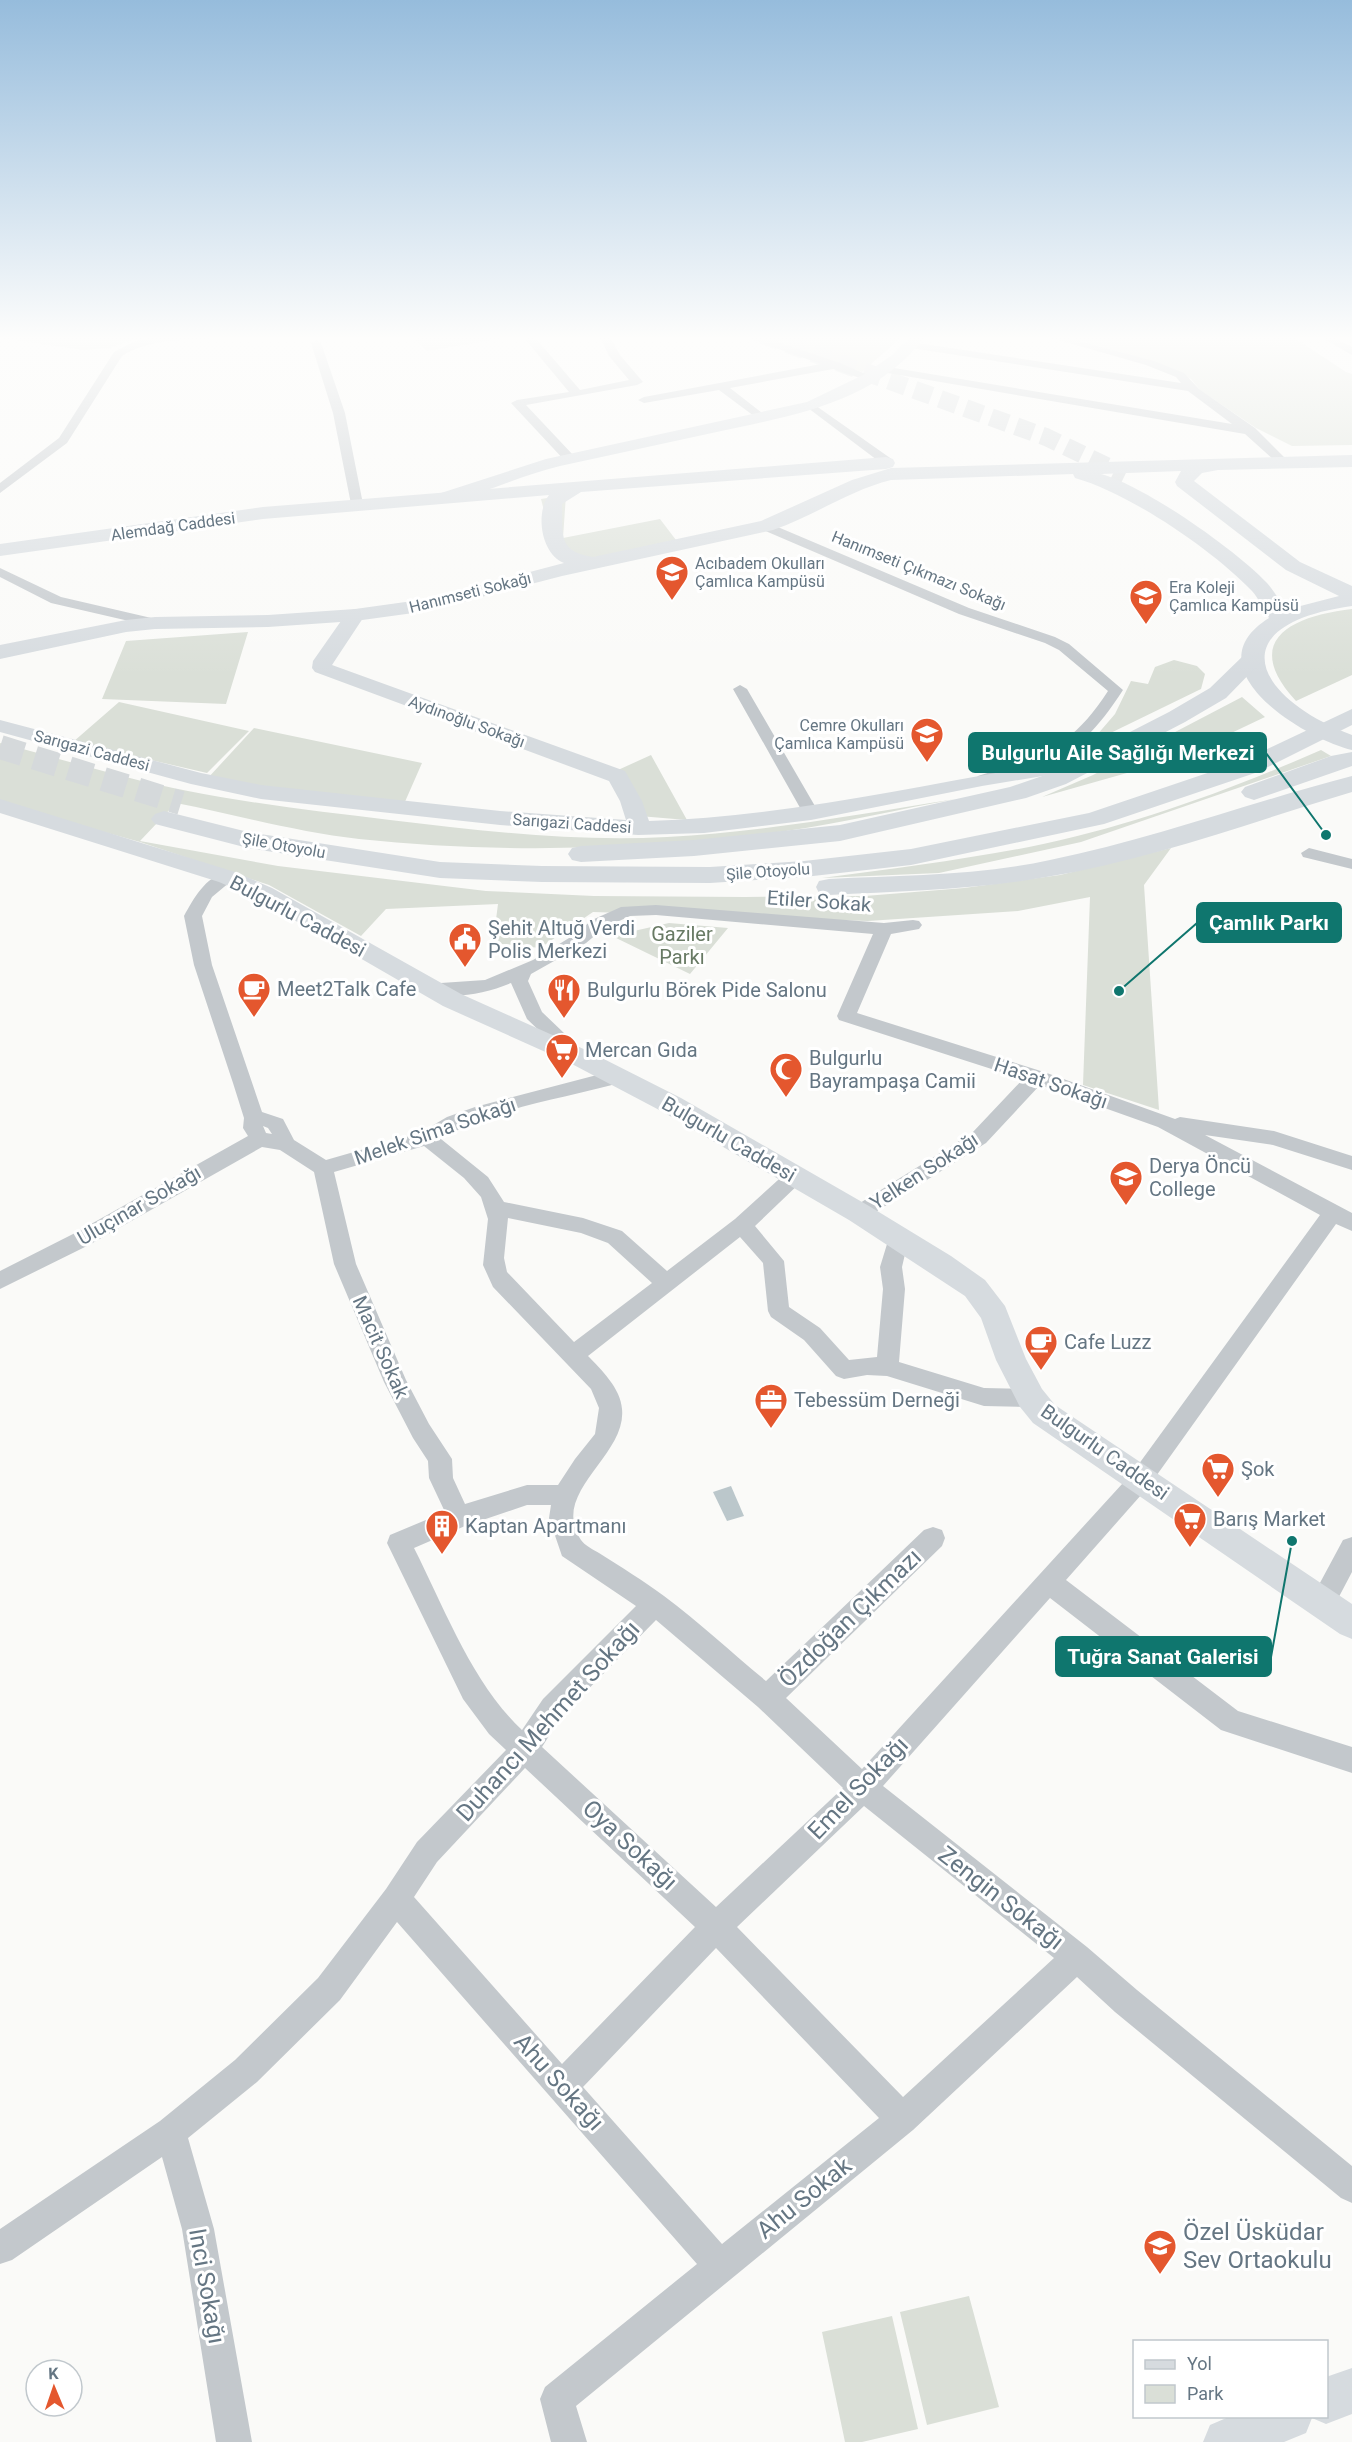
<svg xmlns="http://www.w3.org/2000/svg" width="1352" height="2442" font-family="Roboto,sans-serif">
  <rect width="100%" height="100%" fill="#fafaf8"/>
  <!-- green -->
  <path fill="#dadfd7" d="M0,335H173L136,339L110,348L83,350L0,338Z
    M411,335H524L427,351Z
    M754,335H904L862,372Z
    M1061,335H1290L1346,372L1352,374V445L1292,446L1256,428L1200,390L1191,379L1176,371L1148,360Z
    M566,495L563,538L660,519L676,540L577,562L555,553L541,499Z
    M1352,609V675L1296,701C1240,640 1292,616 1352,609Z
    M248,632L226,704L102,699L126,641Z
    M1174,660L1197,666L1205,674L1201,689L1090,743L1115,714L1131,681L1148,684L1155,667Z
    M1242,697L1265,717L1204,746L1134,771L1042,797L1093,775Z
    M119,702L249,731L207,773L73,742Z
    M254,728L422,763L404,804L207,779Z
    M0,743C62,759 125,779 188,791C255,804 323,812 390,820C482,831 574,842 667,837C763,832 860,814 956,799C899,809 843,823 786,831C645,850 500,854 359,839C297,832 237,815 176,803L140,841L278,866L486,891L594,896L745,897L865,896L964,888L1060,875L1171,848L1144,885L1159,1110L1083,1085L1090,897L1018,911L868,921L593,912L540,948L493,943L498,904L386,909L361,936L269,885L140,842L0,803Z
    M1321,750L1331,756L1081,842L939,873L822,878C891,869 961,860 1029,847C1129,827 1228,791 1321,750Z
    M651,755L687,820L639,816L618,770Z
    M669,923L728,928L690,974L612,936Z
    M969,2296L999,2407L927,2425L900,2312Z
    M892,2316L918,2429L862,2442H845L822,2332Z"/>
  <!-- water -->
  <path fill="#bbc7cb" d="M731,1486L744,1516L727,1521L713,1492Z"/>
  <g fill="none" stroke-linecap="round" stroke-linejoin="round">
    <!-- primary-tunnel -->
    <path stroke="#d5d9db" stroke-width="18" stroke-dasharray="18 9" stroke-linecap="butt" d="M762,335L1046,437L1125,475"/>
    <!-- highway-tunnel -->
    <path stroke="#d5d9db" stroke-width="24" stroke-dasharray="24 12" stroke-linecap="butt" d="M0,747L181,803"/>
    <!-- street -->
    <path fill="#c3c8cc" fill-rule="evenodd" d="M168,335H219L214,338C182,341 150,338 122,356L67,443L0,493V483L59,438L114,352L135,341Z
      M438,335H459L461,337L456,340Z
      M526,335H533L580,390L629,380L609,356L599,335H609L620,355L643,382L637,385L526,405L574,456V462H566L511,403L517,400L569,392L525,339L524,337Z
      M757,335L840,363L875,378L869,381L833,369L730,388L766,416L768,418L762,422L719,390L644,403L638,400L644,397L821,364L753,340L752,338Z
      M1041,335H1057L1154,361L1184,373L1199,389L1255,428L1284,457L1278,461L1274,460L1245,434L882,372L876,369L882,366L1232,424L1188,391L911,348L906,345L911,342L1181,383L1176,377L1146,365Z
      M1317,335H1329L1352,347V355Z
      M316,340L321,343L345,413L363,504L362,507H352L351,504L333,413L311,343Z
      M812,403L893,460V466H885L808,408L806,406Z
      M766,522L969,608L1055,637L1069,644L1123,690C1083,752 1055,766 984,784L978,782L976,779L978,776C1041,757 1071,748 1108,691L1059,650L1045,643L959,614L761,529L759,526Z
      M0,568L61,597L160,620L162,623L155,627L51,603L0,577Z
      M740,685L747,689L819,813L817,816H805L803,813L733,689Z
      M1309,848L1352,859V869L1303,857L1301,853Z
      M227,872L233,873L236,877L212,897L202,916L212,965L262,1112L283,1119L294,1140L326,1160L420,1133L447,1117L475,1107L616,1070L623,1072L626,1077L623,1082C563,1099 495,1107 441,1139L488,1177L504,1202L583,1218L622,1231L667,1271L735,1219L788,1171L795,1169L802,1171L805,1176L802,1181L755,1226L784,1261L789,1307L820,1328L849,1360L877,1357L883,1289L880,1267L891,1231L898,1229L905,1231L909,1237L902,1267L905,1289L899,1362L984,1388L1031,1389L1039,1391L1043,1398L1039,1405L1031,1407L984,1406L887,1376L867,1375L844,1379L836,1376L804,1340L771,1317L768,1311L763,1263L740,1237L588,1356C601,1369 621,1389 622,1409C627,1456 549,1492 581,1540C584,1545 594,1550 599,1553C621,1567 644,1581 664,1596C700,1623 732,1653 766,1681L924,1530L933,1527L942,1530L945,1538L942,1546L786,1698L862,1769L1133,1472L1320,1215L1158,1127L1040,1085L986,1143L866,1218L859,1221L852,1218L849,1213L852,1208L972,1133L1023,1079L839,1020L837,1016L873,934L656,915L630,916L604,928L586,943L531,974L528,981L542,1012L587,1055L584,1060L577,1061L570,1060L527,1019L511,983C485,994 453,1000 426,992L423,988L426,984L485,980L533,960L574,935L592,920L621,907L656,905L884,923L913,920L919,921L922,925L919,929L891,934L857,1013L1044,1072L1175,1119L1180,1117L1274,1131L1352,1156V1170L1273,1145L1205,1135L1352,1213V1231L1336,1224L1149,1486L1066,1580L1238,1711L1352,1747V1773L1221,1730L1050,1598L883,1786L1087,1947L1137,1990L1352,2166V2203L1341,2198L1115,2012L1077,1977L913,2130L576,2406L587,2442H551L540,2399L545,2387L697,2264L397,1922L340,2000L257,2082L188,2138L214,2229L252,2442H216L182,2229L162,2157L12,2260L0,2264V2229L160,2121L235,2060L318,1978L386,1889L417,1842L506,1750L489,1734L463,1699L387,1543L390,1535L445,1512L429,1478L428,1461L413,1438L384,1382L334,1264L314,1172L280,1150L262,1147L89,1245L0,1289V1271L75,1233L248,1136L243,1128L244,1118L233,1083L194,965L184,916C194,898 205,877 227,872ZM263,1126L268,1128L272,1134L266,1133ZM424,1146L464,1178L481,1197L488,1219L483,1265L493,1287L591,1389L599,1408L595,1434L575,1459L558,1485H527L465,1504L453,1478L452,1459L429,1424L406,1380L356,1264L334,1172ZM508,1218L581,1233L608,1243L652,1283L574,1342L507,1272L504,1258ZM527,1505H551L549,1518L562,1556L636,1606L543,1699L522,1730C472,1683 445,1609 414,1548L465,1526ZM656,1620L758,1707L843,1788L716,1907L542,1747L561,1717ZM525,1768L695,1927L562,2064L414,1897L437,1862ZM864,1806L1054,1958L903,2097L737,1927ZM716,1948L879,2118L722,2244L583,2087Z
      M1352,1537V1572L1332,1610L1323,1613L1314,1610L1310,1602L1314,1594L1343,1540Z"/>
    <!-- secondary -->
    <path fill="#d6dbdf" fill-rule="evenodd" d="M912,335H926C877,404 789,416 712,433C661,444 611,455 560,466C522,475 485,493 447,502L441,501L438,497L441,493L546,459L807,402L865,374L892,355Z
      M355,609L362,611L365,615L332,665L625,771L642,801L649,821C798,816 944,780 1091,756L1099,757L1102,762L1099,767L1091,768L982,786L811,820L704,833L638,835L500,825L261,799L191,784L0,732V720L201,773L261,785L500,811L626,820L620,801L609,781L315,672L312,668L313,661L348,611Z
      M0,799L235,872L272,888L461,994L588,1051L681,1098L869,1206L951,1256L985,1280L1005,1306L1026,1359L1042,1389L1055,1405L1352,1604V1639L1340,1634L1033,1423L1020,1407L996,1360L981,1318L965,1296L849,1220L663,1112L570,1063L443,1006L256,898L219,882L0,813Z
      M1352,2368V2414L1326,2424L1312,2418L1306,2433L1284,2442H1203L1210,2425L1231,2416H1326V2377Z"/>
    <!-- primary -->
    <path fill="#d6dbdf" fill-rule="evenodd" d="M1352,455V467L1218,470L1202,473L1194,481L1300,562L1352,586V606C1220,624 1252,697 1352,735V750C1303,738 1189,668 1269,618C1263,609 1259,599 1252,591C1213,550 1129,493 1075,478L1073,474L891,480C850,490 814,516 773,530L562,576L428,611L355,621L268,627L155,629L126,632L0,659V645L126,620L155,617L268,615L355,609L427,599L564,563C541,554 535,513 549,495L263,519L0,556V544L263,507L886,457L893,459L895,463L893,467L886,469L581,492L562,504C563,534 557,552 593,557L761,521L852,480L891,468ZM1181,471L1175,482L1177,486L1286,570L1339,596L1285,610C1280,601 1274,591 1267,583C1236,550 1145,486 1101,474Z"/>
    <!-- highway -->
    <path fill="#d6dbdf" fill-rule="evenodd" d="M1253,652L1261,654L1264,659L1226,698L1185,722L1066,784L1026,798L840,841L694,856L581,862L572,860L568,854L572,848L581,846L694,840L840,825L1010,787L1048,774L1169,712L1210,688L1245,654Z
      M1352,709V725L1258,772L1104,824L911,865L804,877L710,883L542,882L440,878L248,848L155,824L151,819L155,814L164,811L248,832L440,862L542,866L710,867L804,861L911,849L1089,813L1240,762Z
      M1352,752V766L1254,800L1245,797L1241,792L1245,787L1331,756Z
      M1352,776V792C1251,822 1150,860 1046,877C974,890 901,891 829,895L819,893L816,887L819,881L829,879C902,875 978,876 1050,860C1153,839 1251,802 1352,776Z"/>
  </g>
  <!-- sky -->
  <linearGradient id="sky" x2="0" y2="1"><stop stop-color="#96bcdc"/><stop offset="0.5" stop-color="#fdfdfc"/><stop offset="1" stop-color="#fdfdfc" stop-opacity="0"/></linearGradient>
  <rect width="1352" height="676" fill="url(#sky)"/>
  <!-- icons -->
  <defs>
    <symbol id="school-pin" viewBox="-11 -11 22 30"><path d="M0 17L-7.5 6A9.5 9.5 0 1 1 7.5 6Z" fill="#e4572e" stroke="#fff"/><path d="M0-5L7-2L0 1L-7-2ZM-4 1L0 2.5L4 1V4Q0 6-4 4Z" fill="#fff"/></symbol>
    <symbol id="civic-pin" viewBox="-11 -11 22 30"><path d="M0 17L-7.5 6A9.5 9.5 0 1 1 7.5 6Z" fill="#e4572e" stroke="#fff"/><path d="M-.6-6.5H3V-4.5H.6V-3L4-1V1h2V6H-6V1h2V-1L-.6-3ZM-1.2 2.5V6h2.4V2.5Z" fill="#fff"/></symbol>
    <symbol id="cafe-pin" viewBox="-11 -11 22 30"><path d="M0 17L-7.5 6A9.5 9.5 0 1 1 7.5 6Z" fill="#e4572e" stroke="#fff"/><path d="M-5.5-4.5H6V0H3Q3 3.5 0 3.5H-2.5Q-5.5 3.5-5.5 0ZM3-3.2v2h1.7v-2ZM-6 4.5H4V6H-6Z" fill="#fff"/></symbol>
    <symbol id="restaurant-pin" viewBox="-11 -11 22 30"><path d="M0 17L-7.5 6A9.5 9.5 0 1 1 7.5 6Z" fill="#e4572e" stroke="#fff"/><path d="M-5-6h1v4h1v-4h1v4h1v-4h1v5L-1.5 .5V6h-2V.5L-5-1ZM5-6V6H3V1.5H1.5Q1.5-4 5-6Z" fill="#fff"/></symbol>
    <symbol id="supermarket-pin" viewBox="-11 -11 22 30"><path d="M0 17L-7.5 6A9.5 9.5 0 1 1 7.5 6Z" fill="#e4572e" stroke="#fff"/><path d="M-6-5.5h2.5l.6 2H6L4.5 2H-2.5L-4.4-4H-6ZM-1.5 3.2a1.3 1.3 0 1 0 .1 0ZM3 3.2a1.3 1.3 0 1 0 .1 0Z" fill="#fff"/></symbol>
    <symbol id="mosque-pin" viewBox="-11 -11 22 30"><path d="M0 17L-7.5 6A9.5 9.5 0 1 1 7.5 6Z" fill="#e4572e" stroke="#fff"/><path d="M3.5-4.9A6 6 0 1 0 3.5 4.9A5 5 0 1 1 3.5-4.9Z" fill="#fff"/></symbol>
    <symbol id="university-pin" viewBox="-11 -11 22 30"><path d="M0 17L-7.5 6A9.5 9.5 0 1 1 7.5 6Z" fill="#e4572e" stroke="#fff"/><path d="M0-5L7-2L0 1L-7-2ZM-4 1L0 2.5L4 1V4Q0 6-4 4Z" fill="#fff"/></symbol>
    <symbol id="office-pin" viewBox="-11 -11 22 30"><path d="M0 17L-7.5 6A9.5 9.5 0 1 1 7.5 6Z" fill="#e4572e" stroke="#fff"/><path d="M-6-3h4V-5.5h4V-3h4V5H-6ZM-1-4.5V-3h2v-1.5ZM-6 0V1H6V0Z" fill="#fff"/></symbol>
    <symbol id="building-pin" viewBox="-11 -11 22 30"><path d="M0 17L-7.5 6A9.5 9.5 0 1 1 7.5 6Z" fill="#e4572e" stroke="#fff"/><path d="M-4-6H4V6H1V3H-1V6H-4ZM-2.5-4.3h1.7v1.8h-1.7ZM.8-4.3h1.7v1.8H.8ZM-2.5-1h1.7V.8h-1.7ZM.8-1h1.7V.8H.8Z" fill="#fff"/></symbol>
  </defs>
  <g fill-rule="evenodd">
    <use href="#school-pin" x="653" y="553" width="38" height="52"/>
    <use href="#school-pin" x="1127" y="577" width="38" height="52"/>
    <use href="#school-pin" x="908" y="715" width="38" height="52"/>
    <use href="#civic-pin" x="446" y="920" width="38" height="52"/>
    <use href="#cafe-pin" x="235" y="970" width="38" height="52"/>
    <use href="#restaurant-pin" x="545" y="971" width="38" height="52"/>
    <use href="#supermarket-pin" x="543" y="1031" width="38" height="52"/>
    <use href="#mosque-pin" x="767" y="1050" width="38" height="52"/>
    <use href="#university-pin" x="1107" y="1158" width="38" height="52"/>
    <use href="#cafe-pin" x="1022" y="1323" width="38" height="52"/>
    <use href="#office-pin" x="752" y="1381" width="38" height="52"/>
    <use href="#supermarket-pin" x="1199" y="1450" width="38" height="52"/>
    <use href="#supermarket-pin" x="1171" y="1500" width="38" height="52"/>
    <use href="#building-pin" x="423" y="1507" width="38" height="52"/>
    <use href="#school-pin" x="1141" y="2227" width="38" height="52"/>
  </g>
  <g text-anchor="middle" stroke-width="6" stroke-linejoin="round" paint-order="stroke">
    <!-- far-street labels -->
    <g font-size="16" fill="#657683" stroke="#fff">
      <text transform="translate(173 526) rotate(-8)" y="6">Alemdağ Caddesi</text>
      <text transform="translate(919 570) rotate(22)" y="6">Hanımseti Çıkmazı Sokağı</text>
      <text transform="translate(470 592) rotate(-14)" y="6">Hanımseti Sokağı</text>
      <text transform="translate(467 721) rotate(20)" y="6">Aydınoğlu Sokağı</text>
      <text transform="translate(92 750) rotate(15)" y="6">Sarıgazi Caddesi</text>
      <text transform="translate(572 823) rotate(4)" y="6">Sarıgazi Caddesi</text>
      <text transform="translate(284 845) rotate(10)" y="6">Şile Otoyolu</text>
      <text transform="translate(768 871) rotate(-4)" y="6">Şile Otoyolu</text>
    </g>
    <!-- far-poi labels -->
    <g font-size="16" fill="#657683" stroke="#fff" text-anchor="start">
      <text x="695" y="569">Acıbadem Okulları<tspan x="695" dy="18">Çamlıca Kampüsü</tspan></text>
      <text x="1169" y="593">Era Koleji<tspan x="1169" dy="18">Çamlıca Kampüsü</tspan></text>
      <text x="904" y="731" text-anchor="end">Cemre Okulları<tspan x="904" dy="18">Çamlıca Kampüsü</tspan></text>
    </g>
    <!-- street labels -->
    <g font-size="20" fill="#657683" stroke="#fff">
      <text transform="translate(819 901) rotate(4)" y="7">Etiler Sokak</text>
      <text transform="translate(298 916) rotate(28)" y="7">Bulgurlu Caddesi</text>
      <text transform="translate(1051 1083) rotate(19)" y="7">Hasat Sokağı</text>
      <text transform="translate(435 1131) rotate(-19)" y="7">Melek Sima Sokağı</text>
      <text transform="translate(729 1139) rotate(30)" y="7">Bulgurlu Caddesi</text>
      <text transform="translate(924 1171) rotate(-33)" y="7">Yelken Sokağı</text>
      <text transform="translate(139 1205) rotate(-30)" y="7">Uluçınar Sokağı</text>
      <text transform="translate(381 1347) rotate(66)" y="7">Macit Sokak</text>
      <text transform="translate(1105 1452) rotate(35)" y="7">Bulgurlu Caddesi</text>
    </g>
    <!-- poi labels -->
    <g font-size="20" fill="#657683" stroke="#fff" text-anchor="start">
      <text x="488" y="935">Şehit Altuğ Verdi<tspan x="488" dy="23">Polis Merkezi</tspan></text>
      <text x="277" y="996">Meet2Talk Cafe</text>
      <text x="587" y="997">Bulgurlu Börek Pide Salonu</text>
      <text x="585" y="1057">Mercan Gıda</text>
      <text x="809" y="1065">Bulgurlu<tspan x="809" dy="23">Bayrampaşa Camii</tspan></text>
      <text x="1149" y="1173">Derya Öncü<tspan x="1149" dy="23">College</tspan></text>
      <text x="1064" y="1349">Cafe Luzz</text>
      <text x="794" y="1407">Tebessüm Derneği</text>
      <text x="1241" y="1476">Şok</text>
      <text x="1213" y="1526">Barış Market</text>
      <text x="465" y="1533">Kaptan Apartmanı</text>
    </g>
    <!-- park labels -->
    <g font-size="20" fill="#687a64" stroke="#fff">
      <text x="682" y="941">Gaziler<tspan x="682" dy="23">Parkı</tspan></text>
    </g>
    <!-- near-street labels -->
    <g font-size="24" fill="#657683" stroke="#fff">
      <text transform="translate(850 1618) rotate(-44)" y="8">Özdoğan Çıkmazı</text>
      <text transform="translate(548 1721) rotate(-48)" y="8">Duhancı Mehmet Sokağı</text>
      <text transform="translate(858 1788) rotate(-46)" y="8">Emel Sokağı</text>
      <text transform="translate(630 1845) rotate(43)" y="8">Oya Sokağı</text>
      <text transform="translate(1001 1898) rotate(38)" y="8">Zengin Sokağı</text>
      <text transform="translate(559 2082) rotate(48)" y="8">Ahu Sokağı</text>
      <text transform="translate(804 2198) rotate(-39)" y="8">Ahu Sokak</text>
      <text transform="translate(207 2286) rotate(80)" y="8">Inci Sokağı</text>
    </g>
    <!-- near-poi labels -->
    <g font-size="24" fill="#657683" stroke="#fff" text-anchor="start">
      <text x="1183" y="2240">Özel Üsküdar<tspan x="1183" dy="28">Sev Ortaokulu</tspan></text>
    </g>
  </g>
  <!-- callouts -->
  <path fill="none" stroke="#0f766e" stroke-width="2" d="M1326 835L1266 753M1119 991L1197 923M1292 1541L1271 1657"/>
  <g fill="#0f766e" stroke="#fff" stroke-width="2">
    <circle cx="1326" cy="835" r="6"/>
    <circle cx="1119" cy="991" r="6"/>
    <circle cx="1292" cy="1541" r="6"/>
  </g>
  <g fill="#0f766e" stroke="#0f766e" stroke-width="2">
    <rect x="969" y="733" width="297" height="39" rx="6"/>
    <rect x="1197" y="903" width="144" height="39" rx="6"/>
    <rect x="1056" y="1637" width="215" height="39" rx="6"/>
  </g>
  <g font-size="21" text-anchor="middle" font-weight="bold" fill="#fff">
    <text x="1118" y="760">Bulgurlu Aile Sağlığı Merkezi</text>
    <text x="1269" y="930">Çamlık Parkı</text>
    <text x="1163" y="1664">Tuğra Sanat Galerisi</text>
  </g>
  <!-- legend -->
  <rect x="1133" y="2340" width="195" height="78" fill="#ffffff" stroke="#c1c8cd" stroke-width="1.5"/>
  <rect x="1145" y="2360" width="30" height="9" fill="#d6dbdf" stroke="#c1c8cd" stroke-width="1.5"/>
  <text x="1187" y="2370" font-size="18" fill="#657683">Yol</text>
  <rect x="1145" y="2385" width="30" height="18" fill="#dadfd7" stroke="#c1c8cd" stroke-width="1.5"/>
  <text x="1187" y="2400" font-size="18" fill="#657683">Park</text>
  <!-- north arrow -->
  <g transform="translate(54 2388) rotate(358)"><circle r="28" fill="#ffffff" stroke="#c1c8cd" stroke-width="1.5"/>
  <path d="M0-4.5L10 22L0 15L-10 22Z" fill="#e4572e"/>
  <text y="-9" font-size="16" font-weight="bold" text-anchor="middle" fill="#657683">K</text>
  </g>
</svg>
